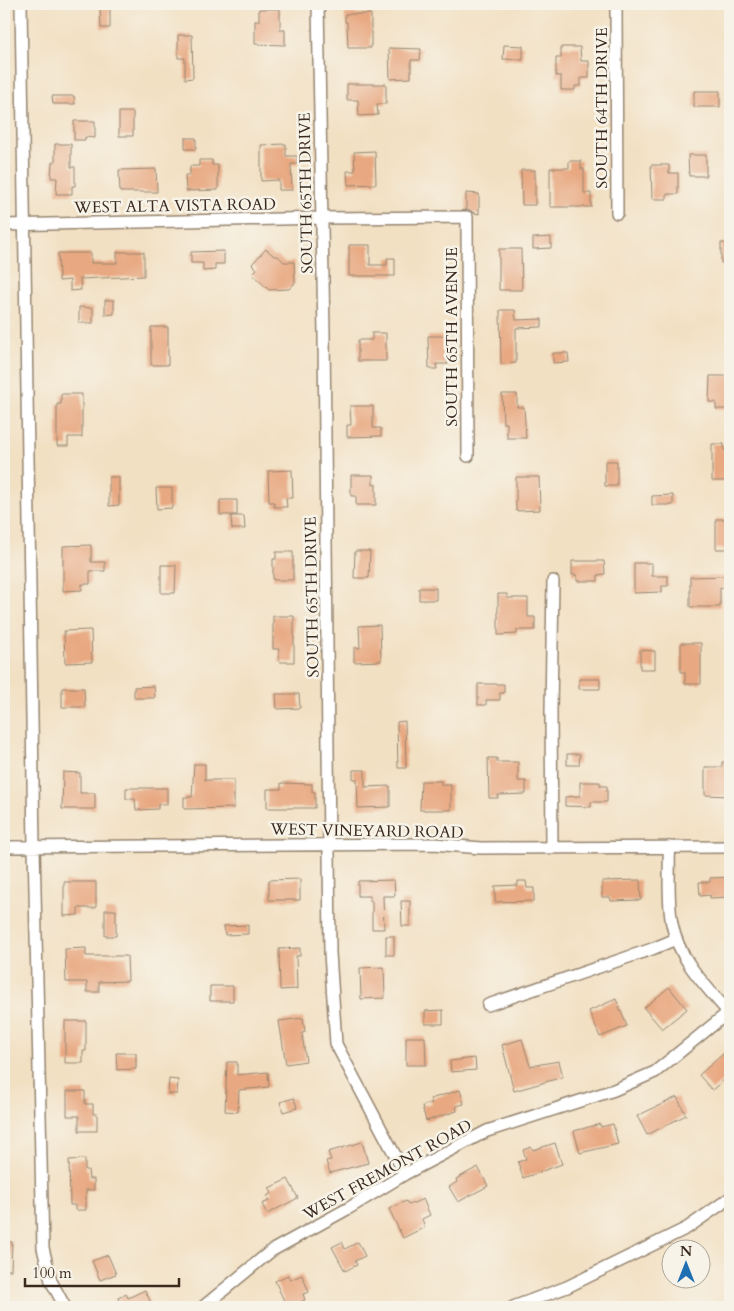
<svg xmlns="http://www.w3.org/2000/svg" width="734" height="1311" font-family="Cardo,serif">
  <rect width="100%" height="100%" fill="#f7f3e8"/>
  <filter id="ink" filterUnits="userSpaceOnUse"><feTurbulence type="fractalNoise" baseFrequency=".02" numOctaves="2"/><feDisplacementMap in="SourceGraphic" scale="10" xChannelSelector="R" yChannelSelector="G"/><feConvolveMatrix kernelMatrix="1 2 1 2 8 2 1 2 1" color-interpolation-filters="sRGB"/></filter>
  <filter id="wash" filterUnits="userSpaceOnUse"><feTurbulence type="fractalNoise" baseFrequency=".0096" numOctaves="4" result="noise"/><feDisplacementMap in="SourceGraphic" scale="20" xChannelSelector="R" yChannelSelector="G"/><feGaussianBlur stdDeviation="1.12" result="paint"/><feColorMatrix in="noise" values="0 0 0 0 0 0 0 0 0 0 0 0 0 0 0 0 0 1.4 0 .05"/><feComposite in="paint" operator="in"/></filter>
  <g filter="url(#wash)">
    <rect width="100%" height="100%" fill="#f2e0c3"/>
    <g id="blocks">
      <!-- building -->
      <path fill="#e8a881" d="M110,8V28H101L100,9Z
        M259,9H280V30H285V45L255,44V21H259Z
        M345,14H371V48H348L347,22H345Z
        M178,35H192L193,78L185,79V58H178Z
        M504,45L523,46V60L503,59Z
        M561,47H580L581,61H589V78H581V86H575V90H561V76H556V58H561Z
        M389,48L421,49L420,60H411V78L390,79Z
        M347,84H386V104H377L378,115L359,116L358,100H347Z
        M694,91H720V107H694Z
        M52,96H74L75,104H53Z
        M119,112H133V136H119Z
        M74,121H95V138L85,137V140H74Z
        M185,138H196V149H185Z
        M55,144H71V167H75V186H72V194H56L57,178H51L52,162H55Z
        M286,144V156H297V164H291L292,190H279V180L261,181V145Z
        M375,151L376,184L348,185L347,171H355L354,152Z
        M688,155H706V176H689Z
        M199,160H212V165H218V190L186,191L185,175H190V166H199Z
        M569,161H581V169H584V193H591V207H550V168H569Z
        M651,165H669V173H678V194H667V199H652Z
        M156,169L157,192H120L119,170Z
        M521,170H535V205H522Z
        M466,193L479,194V214L474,213L470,210H466Z
        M551,237V248L533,249V238Z
        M721,243H730V263H721Z
        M349,245H370V265H387V258H395V276H349Z
        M266,249L274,256H278L284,262H294L295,283L289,289L269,290L252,274L257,269L252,264Z
        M499,249H521L522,290H499Z
        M224,251V264H215V270L203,271V263H191V252Z
        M117,252H144V276L80,279L81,290L70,291V280L59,281L58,253H91V263H117Z
        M105,300H114V314L105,315Z
        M79,307L93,308V323H79Z
        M500,310H515L516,320L542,319V327L516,328V363L501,364Z
        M151,327H168V365H151Z
        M372,333H386V361H358V340H372Z
        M428,336H447L448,364H436L437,369H429Z
        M553,353H568L569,362L553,363Z
        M710,376H730V409H716V402H709Z
        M61,394H82V437H68V446H57V404H61Z
        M502,394H517V407H524L526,438H507V423H503Z
        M350,406H373V428H381V436L347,437V425H351Z
        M712,444H724V450H730V481H712Z
        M605,461H617V486H605Z
        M292,470L293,498H286L287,507H274V502H269L268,471Z
        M351,475H373V485L376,484V505H356V496H351Z
        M109,477H119V505L109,506Z
        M516,477H539L540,510L516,511Z
        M156,488H172V508L157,509Z
        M673,495V505H652V496Z
        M220,500H237V515H220Z
        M231,516H244L245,529H232Z
        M716,519H730V549H716Z
        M91,545V562H105V571H90V584H82V590L63,591V546Z
        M355,551H370L369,578H354Z
        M276,552H293V580H273V559H276Z
        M572,561H604L605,574L598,575V581H577V575H572Z
        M634,563H652V576H668V586H662V592L634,593Z
        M161,565H176L175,593H161Z
        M730,576V587L720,588V607H690V577Z
        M419,588H436V600H419Z
        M498,594H507V598H528V617H535V630H517V634L498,635Z
        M273,616H294V662H279V649H273Z
        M380,625L381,661L354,662V648H360L359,626Z
        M91,630L92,662L65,663L64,631Z
        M681,643H701V684H685V672H681Z
        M640,650L655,651V669H640Z
        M579,679H600V689H579Z
        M478,684H504V693H500V700H486V705H478Z
        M154,686L155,698H134V687Z
        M62,688H84L85,707H62Z
        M276,694H299L300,708L277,709Z
        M405,721L406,768H398L397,722Z
        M567,754H580L579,765H567Z
        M488,758H497V762H518V781H526V794L498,795V798H489Z
        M722,762H730V796L705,795V767H722Z
        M194,764H205V780H234V808L184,809V797H192Z
        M353,770H365V787L390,786V807L358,808L357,779H353Z
        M63,772L80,773V793H95V809H62Z
        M421,781H441V785H451V810H420Z
        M580,782H600V786H607V802H591V807L565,806V797L580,796Z
        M281,783L312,784V792H315V808H267V789H281Z
        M126,788H167V804H158V809L136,810L135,799H126Z
        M730,877V897L710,898V895L700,896L699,882H710V878Z
        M300,879V900H269V880Z
        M394,880L395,896H383L384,929H372V901H370V896H358V881Z
        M640,880L641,900L611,901L610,897H602V881Z
        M518,881H526L527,888H534V901L495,902V886L518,885Z
        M64,882H96V908H78V915L64,916Z
        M401,901H410V926H402Z
        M105,910H116V936H105Z
        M248,925V934L225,935L224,926Z
        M386,936H394V955H386Z
        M86,948V956H127L128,981L99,982V992H87V982H66L65,949Z
        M300,948V956H296L297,989L280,990L279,949Z
        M384,967L385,998L361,999L360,968Z
        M210,986H233V1001H210Z
        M669,987L687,1009L662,1029L644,1008Z
        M616,999L627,1026L600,1037L589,1011Z
        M443,1010V1024H425V1011Z
        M303,1018L305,1032L302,1033L306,1061L286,1064L279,1021Z
        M65,1021H86V1051H83V1063H65Z
        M406,1037H425L426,1065H406Z
        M522,1039L530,1066L559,1061L563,1077L514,1091L502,1045Z
        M116,1053H136V1069L117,1070Z
        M724,1053L730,1060V1075L712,1090L699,1075Z
        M475,1058L476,1070L451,1072L450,1061Z
        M227,1062H237V1075L268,1072L269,1087L239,1090L238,1112L225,1111Z
        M169,1079L178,1080L177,1094H168Z
        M460,1090L464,1104L456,1106L457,1111L426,1121L422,1106L432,1103L430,1099Z
        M67,1091H85V1104H93V1114H97V1131H79V1116H67Z
        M677,1097L686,1115L647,1135L637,1116Z
        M294,1098L297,1108L283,1112L280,1102Z
        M600,1124L601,1127L613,1124L618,1144L580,1153L574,1131Z
        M362,1142L368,1163L330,1173L326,1161L331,1160L328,1152Z
        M555,1143L562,1164L523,1178L518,1162L526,1159L523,1150L531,1147L533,1150Z
        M85,1159V1170H88L89,1179H94V1190H86V1210H75V1205H70L69,1160Z
        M478,1167L488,1186L458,1202L449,1187L457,1182L456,1179Z
        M288,1179L298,1198L267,1214L262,1204L269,1201L267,1196L272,1193L269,1188Z
        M423,1199L430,1215L422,1219L425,1227L403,1238L389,1209L406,1201L409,1205Z
        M4,1241L12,1242L11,1270H4Z
        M342,1242L345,1249L358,1242L365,1256L355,1261L357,1265L345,1271L332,1247Z
        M108,1255L116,1274L100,1280L92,1261Z
        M288,1275L290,1280L302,1275L309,1292L303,1294L305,1300L295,1304L293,1301L286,1305L275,1281Z
        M145,1290L151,1303L142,1307H122L118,1298L126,1294L128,1298Z"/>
    </g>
  </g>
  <g filter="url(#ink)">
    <use href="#blocks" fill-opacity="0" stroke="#968570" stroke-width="1"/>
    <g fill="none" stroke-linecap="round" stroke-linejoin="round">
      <defs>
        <path id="minor" d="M21,4L34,846L43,1248L51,1281L65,1307
          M318,4L324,334L330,953L336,1044L405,1174
          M616,4L617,213
          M4,225L322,218L467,217L468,456
          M4,847L434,844L481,848L730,847
          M669,847C670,872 667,900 672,924C679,961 707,987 730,1014
          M552,848L551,711L553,581
          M488,1005L652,949L676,939
          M203,1307L271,1251L349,1208L405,1174L487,1131L614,1090L655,1072L730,1011
          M513,1307L567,1287L687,1228L730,1198"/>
      </defs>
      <!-- minor casing -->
      <use href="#minor" stroke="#968570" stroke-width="14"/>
      <!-- minor -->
      <use href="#minor" stroke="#fff" stroke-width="11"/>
    </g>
  </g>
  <g text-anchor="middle" stroke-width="5" stroke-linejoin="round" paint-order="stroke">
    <!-- street labels -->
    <g font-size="16" fill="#3b2a1e" stroke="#f7f3e8">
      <text transform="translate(601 108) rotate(-90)" y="6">SOUTH 64TH DRIVE</text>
      <text transform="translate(305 193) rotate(-91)" y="6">SOUTH 65TH DRIVE</text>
      <text transform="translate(175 205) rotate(-1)" y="6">WEST ALTA VISTA ROAD</text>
      <text transform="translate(451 337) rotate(-90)" y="6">SOUTH 65TH AVENUE</text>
      <text transform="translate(311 597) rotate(-91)" y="6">SOUTH 65TH DRIVE</text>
      <text transform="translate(367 830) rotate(1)" y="6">WEST VINEYARD ROAD</text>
      <text transform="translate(387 1169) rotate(-29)" y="6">WEST FREMONT ROAD</text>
    </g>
  </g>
  <!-- margin -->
  <rect width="734" height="1311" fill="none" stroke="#f7f3e8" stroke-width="20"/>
  <!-- north arrow -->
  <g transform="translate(686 1264)"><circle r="24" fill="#f7f3e8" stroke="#aca397"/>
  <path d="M0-4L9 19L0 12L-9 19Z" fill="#1f6fb2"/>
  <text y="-8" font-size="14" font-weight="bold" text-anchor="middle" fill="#3b2a1e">N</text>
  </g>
  <!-- scale -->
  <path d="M25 1278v8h154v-8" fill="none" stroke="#3b2a1e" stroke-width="2.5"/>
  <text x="32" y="1278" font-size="15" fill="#3b2a1e" stroke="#f7f3e8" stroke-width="4" paint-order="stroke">100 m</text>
</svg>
